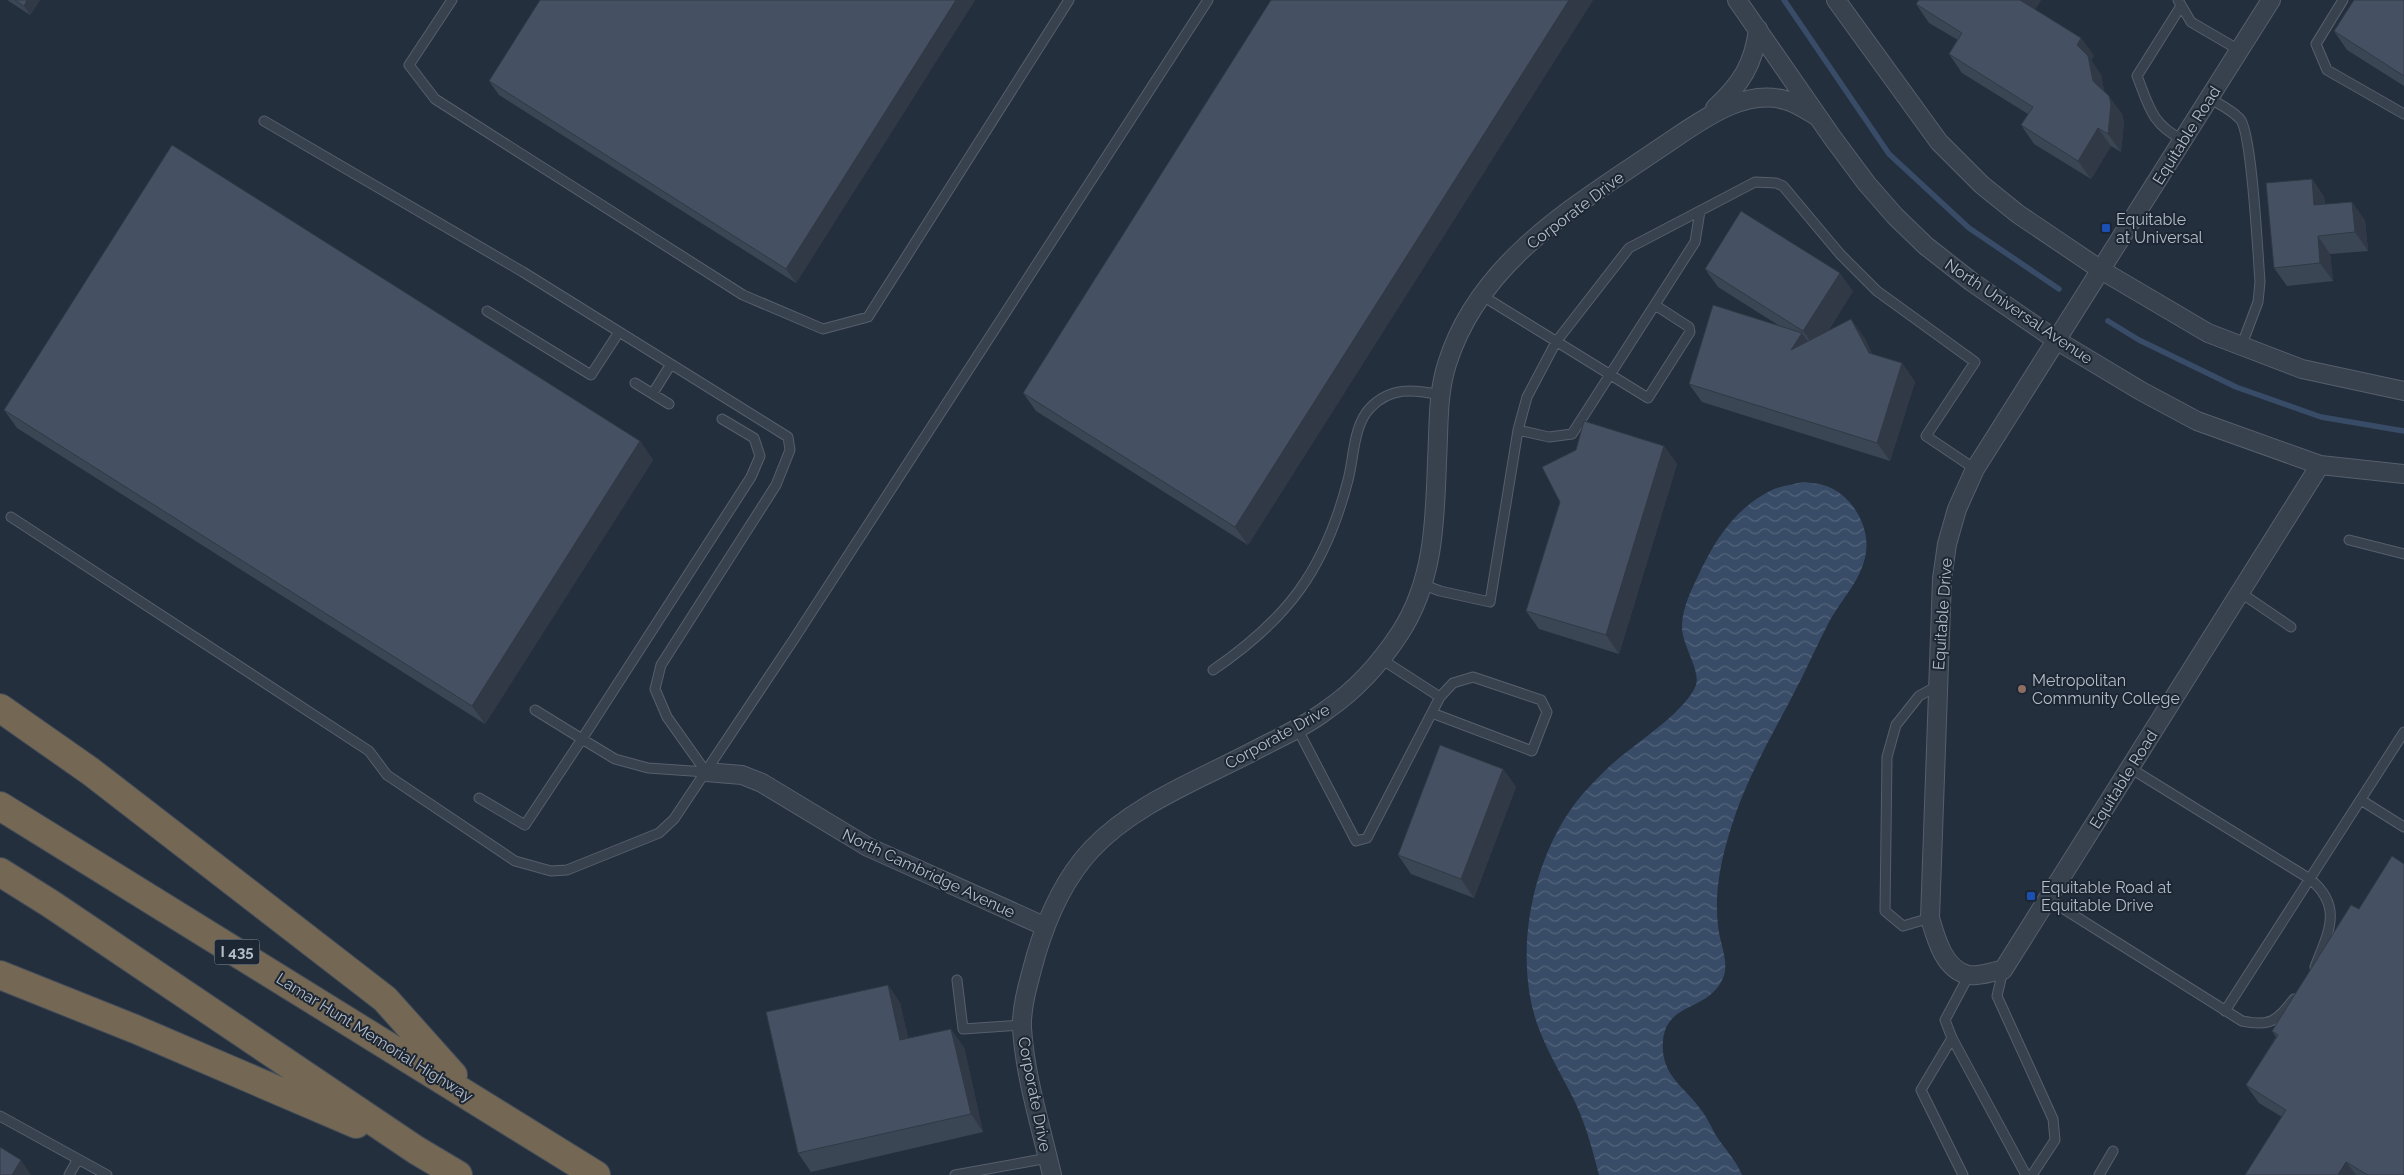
<svg xmlns="http://www.w3.org/2000/svg" width="2404" height="1175" font-family="Raleway,sans-serif">
  <defs>
    <pattern id="water-waves" width="16" height="10" patternUnits="userSpaceOnUse" patternTransform="scale(1.25)"><rect width="16" height="10" fill="#394c67"/><path d="M0 5q4-4 8 0t8 0" fill="none" stroke="#53647b"/></pattern>
  </defs>
  <rect width="100%" height="100%" fill="#242f3e"/>
  <!-- water -->
  <path fill="url(#water-waves)" d="M1803,482C1809,483 1817,483 1823,485C1850,492 1870,525 1866,552C1862,581 1840,600 1828,624C1817,645 1808,666 1797,687C1773,734 1746,778 1731,828C1721,859 1714,893 1718,925C1719,942 1730,962 1723,978C1707,1015 1659,999 1663,1052C1666,1078 1684,1087 1698,1106C1705,1114 1710,1124 1715,1134C1724,1148 1736,1160 1742,1175H1599C1593,1151 1586,1126 1576,1104C1564,1079 1549,1055 1539,1029C1510,953 1534,842 1591,785C1600,776 1608,767 1618,759C1639,741 1687,710 1696,685C1701,670 1681,644 1682,625C1683,606 1691,591 1699,574C1716,538 1736,507 1774,489C1783,486 1794,484 1803,482Z"/>
  <g fill="none" stroke-linecap="round" stroke-linejoin="round">
    <!-- stream -->
    <path stroke="#394c67" stroke-width="5.5" d="M1784,0L1889,154L1969,228L2059,289
      M2108,321L2139,340L2236,387L2321,417L2404,431"/>
    <defs>
      <path id="service" d="M452,0L409,65L435,99L743,295L823,329L868,317L1069,0
        M2178,0L2191,22L2239,50
        M2343,0L2316,44L2327,70L2404,114
        M2181,6L2137,76C2149,106 2151,124 2183,140
        M2209,98C2219,104 2232,110 2240,119C2252,132 2258,257 2260,282L2258,302L2241,347
        M264,121L523,272L788,437L790,450L776,485L661,665L655,689L667,717L706,772
        M1481,295L1648,398L1690,332L1689,327L1655,305
        M487,311L591,375L619,332
        M635,383L669,404
        M653,393L671,364
        M1518,430L1549,437L1572,434L1695,242L1700,211
        M11,517L369,751L387,775L515,861L551,871L567,870L659,833L674,819L794,639L1208,0
        M2349,540L2404,554
        M1424,585L1440,591L1490,602L1518,430L1527,397L1556,342L1629,248L1755,182L1776,183L1783,186L1840,254L1877,291L1975,362L1926,436L1975,469
        M2241,593L2291,627
        M1213,670C1288,619 1325,569 1348,480C1354,458 1353,426 1370,408C1390,387 1413,389 1440,395
        M535,710L582,739L751,477L760,456L754,438L722,419
        M1432,713L1532,751L1547,712L1541,700L1473,677L1453,683L1440,697
        M1297,728L1356,841L1367,838L1440,697L1381,659
        M2130,768L2310,879C2344,907 2328,933 2315,967
        M479,798L525,825L582,739L615,759L648,768L706,772
        M2361,800L2404,827
        M2048,899L2242,1021C2271,1027 2276,1021 2294,999
        M1930,918L1903,926L1885,911L1887,757L1896,725L1919,696L1937,686
        M2003,970L1997,996L2053,1119L2055,1140L2032,1175
        M957,980L963,1029L1022,1025
        M2225,1011L2404,732
        M1952,1038L2026,1175
        M0,1116L107,1175
        M69,1175L78,1159
        M955,1175L1048,1158
        M1963,1175L1921,1090L1952,1038L1945,1020L1969,975
        M2099,1175L2113,1151"/>
      <path id="minor" d="M1737,0L1832,137L1867,184L1895,216L1926,246L1972,282L2056,340L2141,391L2197,421L2320,465L2404,474
        M1836,0L1939,142L1982,185L2018,214L2101,270L2208,333L2302,369L2404,391
        M2271,0L1975,469L1957,509L1947,544L1942,579L1930,918C1936,939 1944,969 1968,975C1978,977 1993,971 2003,970L2320,465
        M1715,108C1741,84 1754,64 1758,29
        M706,772L742,775L762,783L868,847L1044,926
        M1052,1175C1041,1127 1025,1077 1022,1028C1021,1005 1030,978 1036,955C1047,918 1064,879 1091,850C1133,805 1196,781 1250,753C1276,739 1305,727 1328,709C1357,689 1381,662 1400,633C1434,581 1435,521 1437,461C1439,429 1437,395 1447,364C1479,260 1578,204 1663,146C1698,123 1741,88 1785,100C1797,103 1808,111 1818,117"/>
      <path id="motorway" d="M0,708L90,771L385,999L453,1075
        M0,806L596,1175
        M0,872L51,904L416,1150L458,1175
        M0,975L135,1029L356,1124"/>
    </defs>
    <!-- service casing -->
    <use href="#service" stroke="#565f6c" stroke-width="11"/>
    <!-- minor casing -->
    <use href="#minor" stroke="#565f6c" stroke-width="20"/>
    <!-- motorway casing -->
    <use href="#motorway" stroke="#434c59" stroke-width="30"/>
    <!-- service -->
    <use href="#service" stroke="#38414e" stroke-width="9"/>
    <!-- minor -->
    <use href="#minor" stroke="#38414e" stroke-width="18"/>
    <!-- motorway -->
    <use href="#motorway" stroke="#746855" stroke-width="28"/>
  </g>
  <!-- wall -->
  <path fill="#3b4654" d="M7,0H40L30,15Z
    M975,0L796,283L499,95L489,81Z
    M1271,0H1593L1248,545L1036,411L1023,393Z
    M1919,0H2041L2035,9L2081,38L2094,56L2091,60L2101,75L2104,91L2122,114L2124,122L2121,152L2111,146L2091,179L2034,144L2021,125L2028,114L1962,73L1949,54L1958,40L1929,23L1916,4Z
    M2404,0V86L2347,50L2334,31Z
    M2312,179L2324,197L2325,204L2365,220L2368,251L2330,254L2333,281L2287,286L2274,268Z
    M1705,269L1853,291L1828,331L1864,337L1872,354L1902,363L1915,382L1890,461L1702,402L1689,384L1778,325L1718,287Z
    M4,410L640,441L653,460L485,724L17,428Z
    M1664,446L1677,464L1619,654L1539,629L1526,611Z
    M1503,769L1516,787L1474,898L1411,874L1398,855Z
    M2359,909L2404,1175H2245L2282,1117L2259,1103L2246,1085L2276,1037L2272,1031Z
    M888,985L900,1003L908,1038L964,1047L983,1132L811,1172L798,1153Z"/>
  <!-- shaded-wall -->
  <path fill="#303945" d="M27,0H40L30,15L24,6Z
    M956,0H975L796,283L786,269Z
    M1569,0H1593L1248,545L1235,527Z
    M2019,0H2041L2031,17Z
    M2081,38L2094,56L2091,60L2101,75L2106,99L2093,81L2077,45Z
    M2109,96L2122,114L2124,122L2121,152L2108,134Z
    M2098,128L2111,146L2091,179L2078,161Z
    M2312,179L2324,197L2327,224L2314,205Z
    M2352,202L2365,220L2368,251L2355,232Z
    M2318,236L2330,254L2333,281L2320,263Z
    M1840,273L1853,291L1816,349L1803,331Z
    M1851,319L1864,337L1881,371L1869,353Z
    M1802,333L1815,351L1791,350Z
    M1902,363L1915,382L1890,461L1877,443Z
    M640,441L653,460L485,724L472,706Z
    M1664,446L1677,464L1619,654L1606,635Z
    M1503,769L1516,787L1474,898L1461,879Z
    M888,985L900,1003L913,1059L900,1040Z
    M951,1029L964,1047L983,1132L971,1114Z
    M21,1160L31,1175H12Z
    M2346,1162L2356,1175H2338Z"/>
  <!-- building -->
  <path fill="#455162" stroke="#303945" d="M15,0H27L24,6Z
    M540,0H956L786,269L489,81Z
    M1271,0H1569L1235,527L1023,393Z
    M1919,0H2020L2081,38L2077,45L2088,56L2093,81L2109,96L2111,104L2108,134L2098,128L2078,161L2021,125L2033,107L1949,54L1962,33L1916,4Z
    M2354,0H2404V76L2334,31Z
    M172,145L640,441L472,706L4,410Z
    M2312,179L2314,205L2352,202L2355,232L2318,236L2320,263L2274,268L2266,183Z
    M1741,211L1840,273L1803,331L1705,269Z
    M1713,305L1802,333L1791,350L1851,319L1869,353L1902,363L1877,443L1689,384Z
    M1584,421L1664,446L1606,635L1526,611L1560,502L1542,467L1576,450Z
    M1440,745L1503,769L1461,879L1398,855Z
    M2392,856L2404,864V1175H2368L2346,1162L2338,1175H2245L2286,1110L2246,1085L2278,1035L2272,1031L2351,905L2359,909Z
    M888,985L900,1040L951,1029L971,1114L798,1153L766,1012Z
    M0,1147L21,1160L12,1175H0Z"/>
  <!-- markers -->
  <g fill="#1a4fb4" stroke="#1d2633" stroke-width="2">
    <rect x="2101" y="223" width="10" height="10" rx="2.5"/>
    <rect x="2026" y="891" width="10" height="10" rx="2.5"/>
  </g>
  <circle fill="#8d6e63" stroke="#1d2633" stroke-width="2" cx="2022" cy="689" r="5"/>
  <g text-anchor="middle" stroke-width="4" stroke-linejoin="round" paint-order="stroke">
    <!-- shield labels -->
    <rect fill="#1d2633" stroke="#878f9c" stroke-width="1" x="214.5" y="939.5" width="45" height="25" rx="4"/>
    <g font-size="15" font-weight="bold" fill="#b4bcc9">
      <text x="237" y="957">I 435</text>
    </g>
    <!-- street labels -->
    <g font-size="16" fill="#b4bcc9" stroke="#1d2633">
      <text transform="translate(2186 135) rotate(-58)" y="6">Equitable Road</text>
      <text transform="translate(1575 210) rotate(-37)" y="6">Corporate Drive</text>
      <text transform="translate(2019 311) rotate(34)" y="6">North Universal Avenue</text>
      <text transform="translate(1942 614) rotate(-86)" y="6">Equitable Drive</text>
      <text transform="translate(1277 736) rotate(-29)" y="6">Corporate Drive</text>
      <text transform="translate(2123 779) rotate(-58)" y="6">Equitable Road</text>
      <text transform="translate(929 873) rotate(25)" y="6">North Cambridge Avenue</text>
      <text transform="translate(375 1037) rotate(32)" y="6">Lamar Hunt Memorial Highway</text>
      <text transform="translate(1035 1094) rotate(79)" y="6">Corporate Drive</text>
    </g>
    <!-- poi labels -->
    <g font-size="16" fill="#b4bcc9" stroke="#1d2633" text-anchor="start">
      <text x="2116" y="225">Equitable<tspan x="2116" dy="18">at Universal</tspan></text>
      <text x="2032" y="686">Metropolitan<tspan x="2032" dy="18">Community College</tspan></text>
      <text x="2041" y="893">Equitable Road at<tspan x="2041" dy="18">Equitable Drive</tspan></text>
    </g>
  </g>
</svg>
